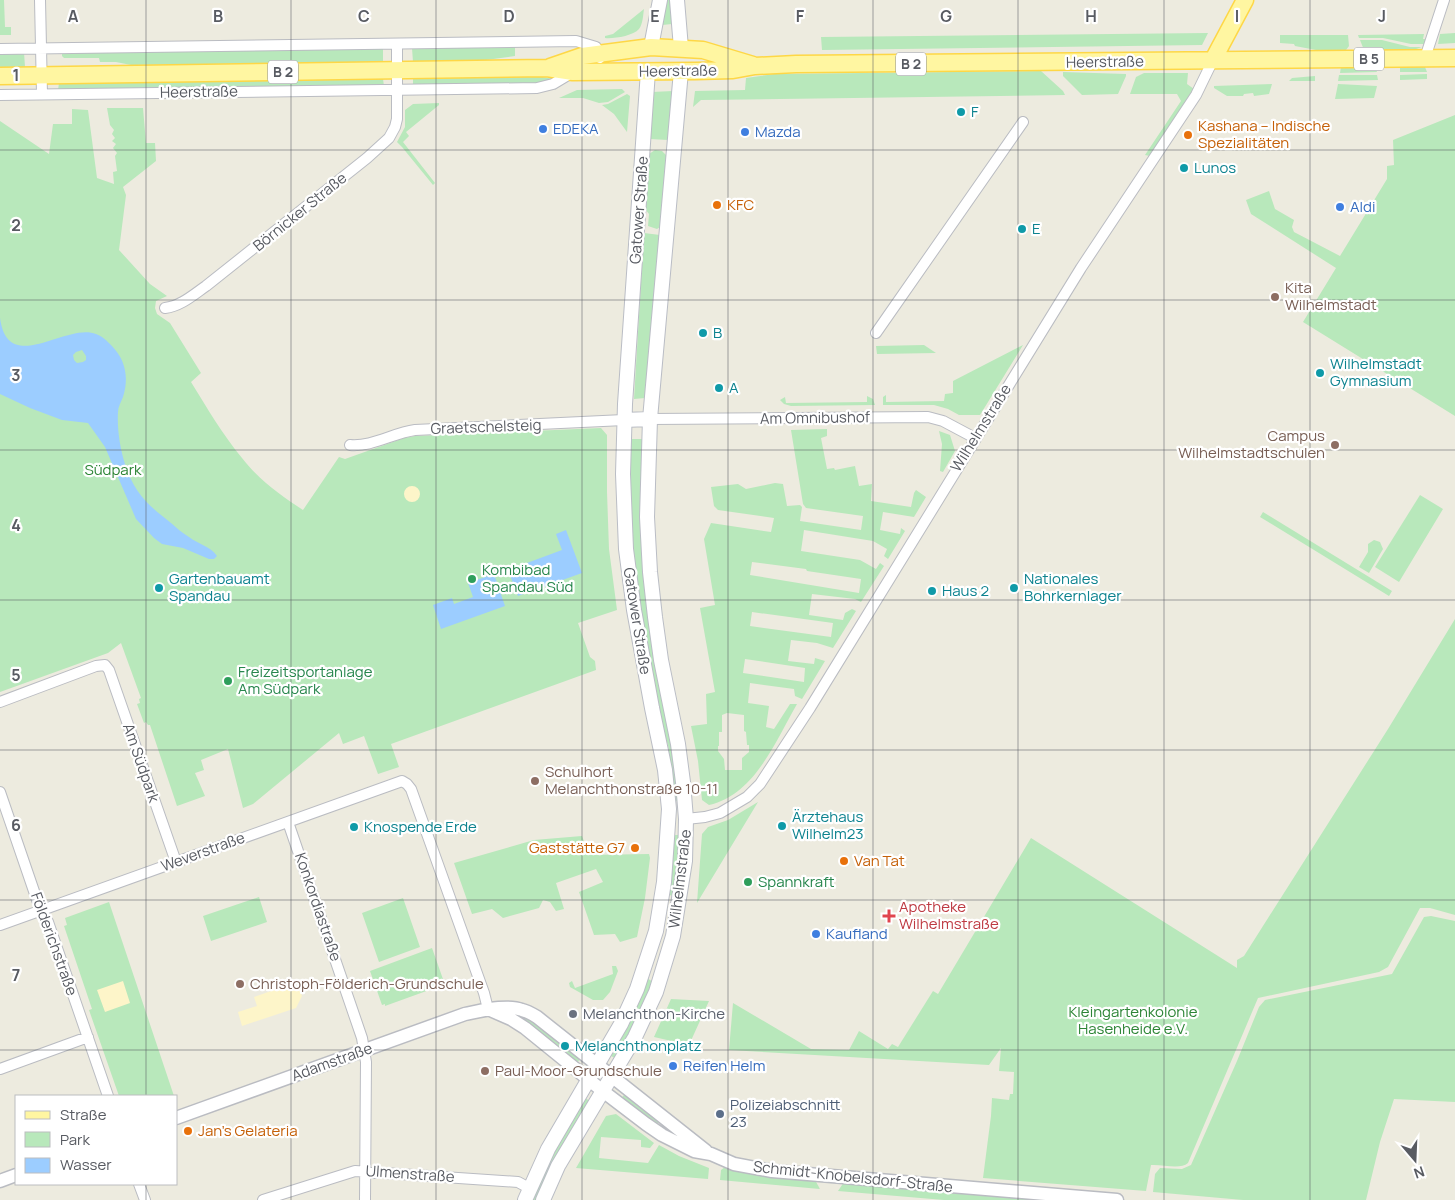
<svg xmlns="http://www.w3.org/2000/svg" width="1455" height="1200" font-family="Manrope,sans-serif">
  <rect width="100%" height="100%" fill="#edebdf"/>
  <!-- green -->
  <path fill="#b8e8bb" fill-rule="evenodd" d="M0,0H4L5,27H11V35H0Z
    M667,0H671L672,24L662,25Z
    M644,9C643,15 643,24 639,29C633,36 613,39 605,38V36L613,34Z
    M1208,33L1202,45L822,50L821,37Z
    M1455,33V43L1438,44L1440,34Z
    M1424,34L1423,39H1426L1424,44H1411L1383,38H1359L1358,35Z
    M1280,35H1348L1349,46L1346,50H1316L1295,46L1294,44L1280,43Z
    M1360,40H1382L1410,47H1422L1416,49L1364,50Z
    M515,46V56L486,60L413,62L412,48Z
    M383,48V62L131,65L116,62H100L99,58H64L62,56V52Z
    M24,52L25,67H0V53Z
    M1341,67H1375L1377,72L1340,73Z
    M1400,67H1425L1427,72H1400Z
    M1041,71L1063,91L1065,95L701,100L693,107L695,91L745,90L746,78L774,74Z
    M1063,72L1126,74V76L1118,94L1082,95L1063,76Z
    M1144,73H1188L1187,84L1194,89L1150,156L1145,155L1181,101L1177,94H1130L1136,77Z
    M1427,74V79L1400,80V75Z
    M1339,75H1377L1378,80L1338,81Z
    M1315,76V81H1289L1292,78Z
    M542,77L555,79L549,83L413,86V78Z
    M383,79L384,86L58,90L59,83Z
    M1272,84L1269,94L1254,96L1253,93L1244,94L1243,96H1227L1214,88V86Z
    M1338,84L1377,86L1374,98L1335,99Z
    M622,89L625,92L608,102L599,103L583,98H559L577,90Z
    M673,91L668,140L650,139L652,92Z
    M627,94L630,96L627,132L614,114L602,105L608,104Z
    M439,103V105L406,132L409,136L403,142L435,183L433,185L402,147L397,142L405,127V110L413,104Z
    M107,108H143L146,143H155L156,161L123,187L126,195L119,250L150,284L167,296L156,301L155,308L157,314L170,323L201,373L191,382C207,408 223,435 242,458C258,479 281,496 303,510L339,457L345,459L404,438L415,436L601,428L607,435V492L609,549L617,610L578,623L590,657L595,661L596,670L391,744L399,767L378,774L364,736L343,744L339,733L253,804L243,808L228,749L201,760L204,770L195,773L205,796L177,806L150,725H148L146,722L144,723L137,704L140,703L139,699L141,698L121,643L108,653L0,692V121L49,154L53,124H72V109L88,110L97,178L114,184L113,172L117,171L115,156L117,153L113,148L116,144L112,141L115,138L112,134L114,130L110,125Z
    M1455,115V416L1303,322L1336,268L1251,214L1246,200L1269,191L1275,209L1294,220L1292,227L1294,232L1340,256L1387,179V166L1394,165L1393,140Z
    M655,150L662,151L667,156L660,227L657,229L648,226L649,214L645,209L649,154Z
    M644,233L660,235L645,398L634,399Z
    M924,345L936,353L877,354L876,346Z
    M1023,345L980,415H959L948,409L934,405H883V397L886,395V402L944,401L945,394L953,393V381Z
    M867,396L873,399L875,405L791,406L784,404L780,400L785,397L786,403L867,402Z
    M827,429V436L821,438L827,469L834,468L835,470L855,466L859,486L872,484L871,501L911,507L914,493L916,490L926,497L914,517L883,512L880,530L900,534L901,528L905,531L888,559L884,556L887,549L873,541L804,530L801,551L860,560L876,569L880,563L884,566L861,602L855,599L812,594L809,615L843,620L845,613L852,609L856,611L833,648L817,643L791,640L788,661L814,664L815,658L825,661L802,699L795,696L794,689L750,683L748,703L769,706L766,727L774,729L790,704H797C776,740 755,795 709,805L702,800L698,761L691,726L707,724L706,694L715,692L700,608L715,605L704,539L711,523L771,532L774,518L718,510L714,506L711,487L738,484L746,489L775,483L783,484L787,506L800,505L802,507L800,521L861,530L863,516L806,508L803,504L791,430ZM752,562L806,569L807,571L861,579L859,593L750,575ZM752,612L833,623L831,637L750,626ZM745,659L805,668L804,682L743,673ZM727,713L744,715V731L746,732L747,745H749V752L742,758V770H725L724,759L718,751V746H719V732H722V715Z
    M939,431L950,435L955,451L943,472L940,471L942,444Z
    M630,439H642L641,509L679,800L676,801L668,745L662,727L643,634L633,563L630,481Z
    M1420,495L1443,509L1399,582L1375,567Z
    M1263,512L1392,591L1389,596L1260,517Z
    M1374,540L1380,542L1383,549L1369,573L1359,567L1368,552V544Z
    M1455,619V915L1430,908H1420L1388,967L1379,972L1258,998L1188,1163C1180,1170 1162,1164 1151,1165L1146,1191L983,1178L991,1116L992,1098L1009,1100L1010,1094H1013L1014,1072L999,1071L1001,1048L989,1065L729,1050L733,1003L811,1049L849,1050L859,1031L888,1049L892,1044L898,1047L933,991L938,994L1031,838L1237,968V960L1244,956L1388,729Z
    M758,802L697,903L702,834L708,827L728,820Z
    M673,835H680L675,896L668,895Z
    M582,836L589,855L649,854L650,858L645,898L637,937L620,942L615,934L594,935L579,892L603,882L596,869L556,883L564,909L556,911L550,902L543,900L539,908L503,918L492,909L472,914L454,863L534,840Z
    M259,897L267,922L211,941L203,916Z
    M403,898L420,947L379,962L362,913Z
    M109,902L174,1096H119L89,1010L92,1009L64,926L67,925L65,918Z
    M1431,916L1455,921V1102L1394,1099L1380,1142L1366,1200H1243L1153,1192L1155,1174L1160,1168L1182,1169L1191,1165L1237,1061L1259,1007L1265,1000L1392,974L1424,917Z
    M432,948L444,982L442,983L443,985L385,1006V1004L382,1005L370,971Z
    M612,966H616L618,971L610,992L603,1000H593L570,987L569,983L572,981L575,988L613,974Z
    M647,978L653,982L644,1006L617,1059L611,1056L624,1032Z
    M671,999L709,1001L689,1045L654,1037Z
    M517,1014L525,1015L581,1056L578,1062Z
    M624,1095L658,1122V1127L620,1100Z
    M585,1098L590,1101L538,1200H530L560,1140Z
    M616,1114L654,1143L650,1148L641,1147V1140L601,1137L599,1158L648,1163L659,1145L679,1156L709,1168L708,1179L576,1168L606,1116Z
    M725,1167L759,1175L815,1180L820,1189L720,1180L721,1170Z
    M844,1182L1047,1200H944L838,1191Z"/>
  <!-- sand -->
  <path fill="#fdf5c9" d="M404 494a8 8 0 1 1 16 0a8 8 0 1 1-16 0Z
    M123,981L130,1003L105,1012L97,990Z
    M291,984L299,989L302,996L296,1008L242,1026L238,1012L257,1006L254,997Z"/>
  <!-- water -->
  <path fill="#9ccdff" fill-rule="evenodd" d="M0,318C8,377 66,322 96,334C102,336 107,341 111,345C126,360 129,378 123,397C121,402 118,407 118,412C117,429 120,448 125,464C134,493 148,505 171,523C177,528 182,533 189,537C198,544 210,546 217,556L214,559H209L183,548L162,544L154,538L136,519L105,447L88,423L62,420L30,408L0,394ZM82,350L86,356V360L83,362L77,363L74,360L73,355L76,352Z
    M566,530L582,573L518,596L508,570L562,550L556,534Z
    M494,574L505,606L441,629L433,605L452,598L454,604L473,597L468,583Z"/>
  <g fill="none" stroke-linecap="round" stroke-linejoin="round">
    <defs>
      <path id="minor" d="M40,0L42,94
        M0,49L576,41L596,47L600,58
        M1425,58L1444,0
        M0,95L537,88L553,84L573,72
        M165,308C181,306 193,295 206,286L367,158L389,138L395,127L397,119V44
        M876,333L1023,122
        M650,419L928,417L943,421L975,438
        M350,445C372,447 393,433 415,430L624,420
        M0,702L96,666L105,665L109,670L176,862
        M0,792L37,900L48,922L108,1096
        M686,819L705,817L720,813L747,797L760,784L810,708L1081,268L1196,95L1213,60
        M288,822L362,1038L366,1062L365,1200
        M0,925L402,781L407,784L411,789L484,993L488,1009
        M0,1069L88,1037
        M139,1184L145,1200
        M263,1200L355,1171L518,1182L529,1188"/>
      <path id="tertiary" d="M488,1009L511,1019L525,1028L604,1092L646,1124L662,1135L694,1151L711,1154L734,1164L772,1171L1117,1200
        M176,1118L465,1014C481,1011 507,1004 522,1010C527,1011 532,1014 537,1017L706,1151
        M0,1181L16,1175"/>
      <path id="secondary" d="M677,0L681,48
        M651,47L660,0
        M624,420L650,419
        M525,1200L548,1149L621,1024L637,989L656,931L664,882L669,809L665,770L652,708L634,610L626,549L623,474L625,404L648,71
        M543,1200L558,1166L635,1037L656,992L673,936L685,861L686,819L683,782L678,744L661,660L655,617L650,572L647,517L650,419L681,71"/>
      <path id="primary" d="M1213,60L1245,0
        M550,67L582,56L651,47L703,50L753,65
        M0,76L547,68L573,72L696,71L733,70L755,66L796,64L1455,58"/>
    </defs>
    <!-- minor casing -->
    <use href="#minor" stroke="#babcc2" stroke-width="12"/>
    <!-- tertiary casing -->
    <use href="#tertiary" stroke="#babcc2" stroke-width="15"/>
    <!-- secondary casing -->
    <use href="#secondary" stroke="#babdc5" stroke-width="16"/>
    <!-- primary casing -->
    <use href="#primary" stroke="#fed746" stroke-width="19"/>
    <!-- minor -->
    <use href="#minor" stroke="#fff" stroke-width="10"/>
    <!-- tertiary -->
    <use href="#tertiary" stroke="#fff" stroke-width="12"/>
    <!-- secondary -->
    <use href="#secondary" stroke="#fff" stroke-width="14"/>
    <!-- primary -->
    <use href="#primary" stroke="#fff6a1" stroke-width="16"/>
  </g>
  <!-- grid -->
  <path fill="none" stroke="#585b62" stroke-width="1" stroke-opacity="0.55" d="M146,0V1096M291,0V1200M436,0V1200M582,0V1200M728,0V1200M873,0V1200M1018,0V1200M1164,0V1200M1310,0V1200M0,150H1455M0,300H1455M0,450H1455M0,600H1455M0,750H1455M0,900H1455M0,1050H1455M146,1184V1200"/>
  <!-- markers -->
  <g fill="#0f9aa8" stroke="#fff" stroke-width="2">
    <circle cx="961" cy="112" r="5"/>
    <circle cx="1184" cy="168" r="5"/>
    <circle cx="1022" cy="229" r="5"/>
    <circle cx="703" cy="333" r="5"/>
    <circle cx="1320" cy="373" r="5"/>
    <circle cx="719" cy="388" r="5"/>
    <circle cx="159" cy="588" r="5"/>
    <circle cx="1014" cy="588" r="5"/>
    <circle cx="932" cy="591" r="5"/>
    <circle cx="782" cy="826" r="5"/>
    <circle cx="354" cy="827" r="5"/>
    <circle cx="565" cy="1046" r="5"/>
  </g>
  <g fill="#3f7fe0" stroke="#fff" stroke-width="2">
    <circle cx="543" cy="129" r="5"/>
    <circle cx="745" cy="132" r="5"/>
    <circle cx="1340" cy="207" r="5"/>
    <circle cx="816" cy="934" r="5"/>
    <circle cx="673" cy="1066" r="5"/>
  </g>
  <g fill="#e8710a" stroke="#fff" stroke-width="2">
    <circle cx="1188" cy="135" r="5"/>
    <circle cx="717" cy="205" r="5"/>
    <circle cx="635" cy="848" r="5"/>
    <circle cx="844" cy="861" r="5"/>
    <circle cx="188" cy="1131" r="5"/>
  </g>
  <g fill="#8d6e63" stroke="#fff" stroke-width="2">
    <circle cx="1275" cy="297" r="5"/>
    <circle cx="1335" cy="445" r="5"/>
    <circle cx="535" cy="781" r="5"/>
    <circle cx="240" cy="984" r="5"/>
    <circle cx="485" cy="1071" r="5"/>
  </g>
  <g fill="#2e9e5b" stroke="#fff" stroke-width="2">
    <circle cx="472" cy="579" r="5"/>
    <circle cx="228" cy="681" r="5"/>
    <circle cx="748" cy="882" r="5"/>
  </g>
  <path fill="#e0444e" stroke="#fff" stroke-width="2" d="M886.5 908.5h5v5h5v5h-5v5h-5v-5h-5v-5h5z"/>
  <circle fill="#6b7280" stroke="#fff" stroke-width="2" cx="573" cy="1014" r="5"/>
  <circle fill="#5c6f8a" stroke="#fff" stroke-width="2" cx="720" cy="1114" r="5"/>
  <g text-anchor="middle" stroke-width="4.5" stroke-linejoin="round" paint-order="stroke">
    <!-- shield labels -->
    <g fill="#fff" stroke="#8a8c91" stroke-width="1">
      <rect x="1354" y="47.5" width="30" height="23" rx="4"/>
      <rect x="896" y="52.5" width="30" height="23" rx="4"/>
      <rect x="268" y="60.5" width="30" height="23" rx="4"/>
    </g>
    <g font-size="14" font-weight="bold" fill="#585b62">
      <text x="1369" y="64">B 5</text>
      <text x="911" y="69">B 2</text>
      <text x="283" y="77">B 2</text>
    </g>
    <!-- street labels -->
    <g font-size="15" fill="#585b62" stroke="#fff">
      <text transform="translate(1105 62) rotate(-1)" y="5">Heerstraße</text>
      <text transform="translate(678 71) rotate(-1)" y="5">Heerstraße</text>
      <text transform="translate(199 92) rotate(-1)" y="5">Heerstraße</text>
      <text transform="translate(639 210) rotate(-86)" y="5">Gatower Straße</text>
      <text transform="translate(300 212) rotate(-39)" y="5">Börnicker Straße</text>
      <text transform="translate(815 418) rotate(-1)" y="5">Am Omnibushof</text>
      <text transform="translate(486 427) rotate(-2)" y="5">Graetschelsteig</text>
      <text transform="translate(981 428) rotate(-58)" y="5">Wilhelmstraße</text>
      <text transform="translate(637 621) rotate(81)" y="5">Gatower Straße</text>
      <text transform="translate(141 763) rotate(71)" y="5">Am Südpark</text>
      <text transform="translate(203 852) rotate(-20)" y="5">Weverstraße</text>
      <text transform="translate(680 879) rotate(-83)" y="5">Wilhelmstraße</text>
      <text transform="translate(318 907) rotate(71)" y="5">Konkordiastraße</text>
      <text transform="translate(54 944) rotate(70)" y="5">Földerichstraße</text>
      <text transform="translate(332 1062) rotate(-20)" y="5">Adamstraße</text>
      <text transform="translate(410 1174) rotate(4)" y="5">Ulmenstraße</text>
      <text transform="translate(853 1177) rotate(6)" y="5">Schmidt-Knobelsdorf-Straße</text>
    </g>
    <!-- culture labels -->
    <g font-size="15" fill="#0d838f" stroke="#fff" text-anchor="start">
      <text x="971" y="117">F</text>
      <text x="1194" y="173">Lunos</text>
      <text x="1032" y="234">E</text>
      <text x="713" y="338">B</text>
      <text x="1330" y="369">Wilhelmstadt<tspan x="1330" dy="17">Gymnasium</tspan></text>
      <text x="729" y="393">A</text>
      <text x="169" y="584">Gartenbauamt<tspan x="169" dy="17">Spandau</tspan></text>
      <text x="1024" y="584">Nationales<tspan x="1024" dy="17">Bohrkernlager</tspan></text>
      <text x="942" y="596">Haus 2</text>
      <text x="792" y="822">Ärztehaus<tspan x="792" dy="17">Wilhelm23</tspan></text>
      <text x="364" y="832">Knospende Erde</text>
      <text x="575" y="1051">Melanchthonplatz</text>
    </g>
    <!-- food labels -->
    <g font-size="15" fill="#c56008" stroke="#fff" text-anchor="start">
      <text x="1198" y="131">Kashana – Indische<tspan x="1198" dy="17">Spezialitäten</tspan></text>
      <text x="727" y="210">KFC</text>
      <text x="625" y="853" text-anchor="end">Gaststätte G7</text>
      <text x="854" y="866">Van Tat</text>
      <text x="198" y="1136">Jan's Gelateria</text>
    </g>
    <!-- shop labels -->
    <g font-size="15" fill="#366cbe" stroke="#fff" text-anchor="start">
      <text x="553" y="134">EDEKA</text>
      <text x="755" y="137">Mazda</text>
      <text x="1350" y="212">Aldi</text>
      <text x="826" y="939">Kaufland</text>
      <text x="683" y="1071">Reifen Helm</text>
    </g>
    <!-- education labels -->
    <g font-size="15" fill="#785e54" stroke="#fff" text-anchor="start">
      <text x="1285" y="293">Kita<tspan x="1285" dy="17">Wilhelmstadt</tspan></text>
      <text x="1325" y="441" text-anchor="end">Campus<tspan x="1325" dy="17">Wilhelmstadtschulen</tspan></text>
      <text x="545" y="777">Schulhort<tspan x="545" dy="17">Melanchthonstraße 10-11</tspan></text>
      <text x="250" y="989">Christoph-Földerich-Grundschule</text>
      <text x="495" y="1076">Paul-Moor-Grundschule</text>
    </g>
    <!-- park labels -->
    <g font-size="15" fill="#2d8536" stroke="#fff">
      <text x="113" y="475">Südpark</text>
      <text x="1133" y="1017">Kleingartenkolonie<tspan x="1133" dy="17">Hasenheide e.V.</tspan></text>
    </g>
    <!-- leisure labels -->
    <g font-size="15" fill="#27864d" stroke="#fff" text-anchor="start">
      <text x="482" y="575">Kombibad<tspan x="482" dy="17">Spandau Süd</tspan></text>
      <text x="238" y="677">Freizeitsportanlage<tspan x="238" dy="17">Am Südpark</tspan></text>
      <text x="758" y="887">Spannkraft</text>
    </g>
    <!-- health labels -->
    <g font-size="15" fill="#be3a42" stroke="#fff" text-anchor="start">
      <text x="899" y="912">Apotheke<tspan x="899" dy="17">Wilhelmstraße</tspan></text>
    </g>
    <!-- worship labels -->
    <g font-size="15" fill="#5b616d" stroke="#fff" text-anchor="start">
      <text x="583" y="1019">Melanchthon-Kirche</text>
    </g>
    <!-- service labels -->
    <g font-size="15" fill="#4e5e75" stroke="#fff" text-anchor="start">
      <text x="730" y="1110">Polizeiabschnitt<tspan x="730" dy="17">23</tspan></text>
    </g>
  </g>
  <g font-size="16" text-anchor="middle" font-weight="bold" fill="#585b62" stroke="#fff" stroke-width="4.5" stroke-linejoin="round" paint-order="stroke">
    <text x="73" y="22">A</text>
    <text x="218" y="22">B</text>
    <text x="364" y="22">C</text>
    <text x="509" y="22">D</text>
    <text x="655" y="22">E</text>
    <text x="800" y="22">F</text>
    <text x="946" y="22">G</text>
    <text x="1091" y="22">H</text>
    <text x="1237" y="22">I</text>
    <text x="1382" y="22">J</text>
    <text x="16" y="81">1</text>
    <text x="16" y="231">2</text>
    <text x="16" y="381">3</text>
    <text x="16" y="531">4</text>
    <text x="16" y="681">5</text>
    <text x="16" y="831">6</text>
    <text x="16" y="981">7</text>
  </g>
  <!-- legend -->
  <rect x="15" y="1095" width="162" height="90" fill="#ffffff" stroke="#bcbdc0"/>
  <rect x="25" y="1111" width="25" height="8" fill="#fff6a1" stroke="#bcbdc0"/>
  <text x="60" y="1120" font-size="15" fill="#585b62">Straße</text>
  <rect x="25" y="1132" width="25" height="15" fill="#b8e8bb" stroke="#bcbdc0"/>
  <text x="60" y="1145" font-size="15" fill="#585b62">Park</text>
  <rect x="25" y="1158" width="25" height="15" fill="#9ccdff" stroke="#bcbdc0"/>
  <text x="60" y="1170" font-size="15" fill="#585b62">Wasser</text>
  <!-- north arrow -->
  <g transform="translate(1415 1160) rotate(161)" stroke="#ffffff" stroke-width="4" paint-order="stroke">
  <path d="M0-4L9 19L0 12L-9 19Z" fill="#585b62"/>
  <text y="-8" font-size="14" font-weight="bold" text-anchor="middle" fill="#585b62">N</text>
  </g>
</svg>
